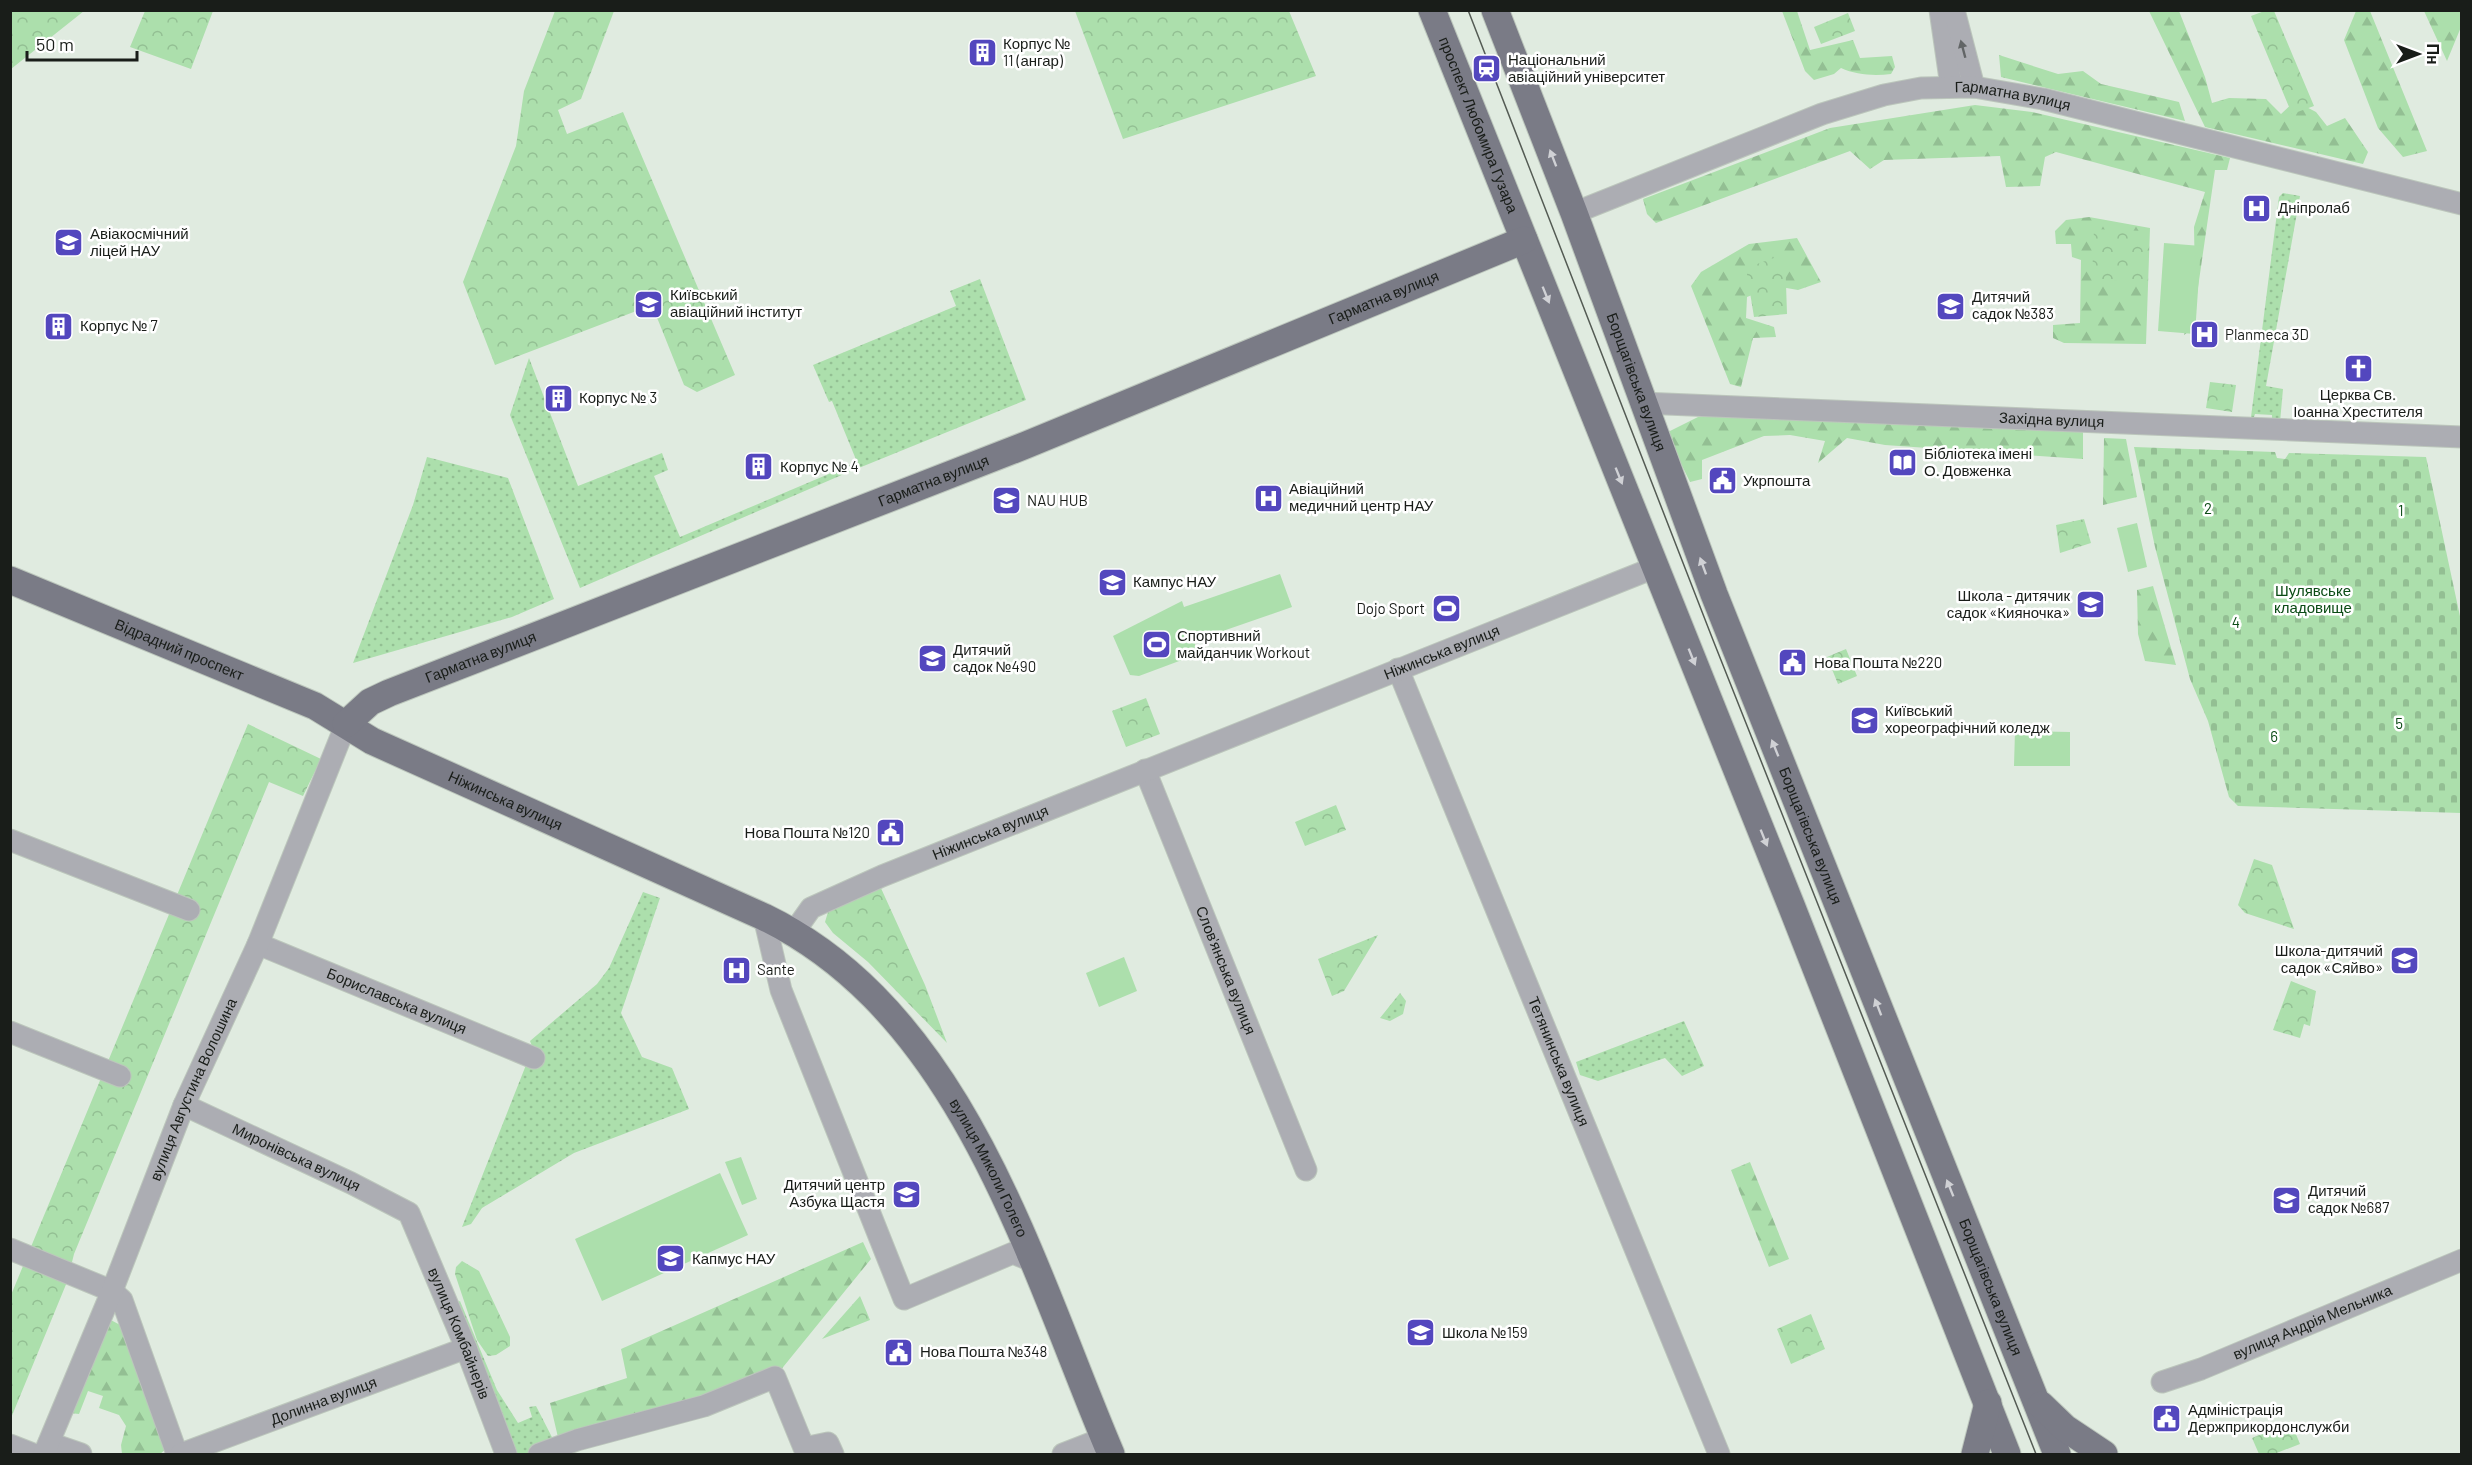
<svg xmlns="http://www.w3.org/2000/svg" width="2472" height="1465" font-family="Barlow,sans-serif">
  <defs>
    <pattern id="grass-dots" width="8" height="8" patternUnits="userSpaceOnUse" patternTransform="scale(1.5)"><rect width="8" height="8" fill="#acdfac"/><path d="M2 2h.1M6 6h.1" fill="none" stroke="#93bf93" stroke-width="1.8" stroke-linecap="round"/></pattern>
    <pattern id="forest-firs" width="22" height="20" patternUnits="userSpaceOnUse" patternTransform="scale(1.5)"><rect width="22" height="20" fill="#acdfac"/><path d="M5 1l3.5 6h-7zM16 11l3.5 6h-7z" fill="#93bf93"/></pattern>
    <pattern id="cemetery-stones" width="16" height="16" patternUnits="userSpaceOnUse" patternTransform="scale(1.5)"><rect width="16" height="16" fill="#acdfac"/><path d="M2 7V4a2 2 0 0 1 4 0v3zM10 15v-3a2 2 0 0 1 4 0v3z" fill="#93bf93"/></pattern>
    <pattern id="park-crowns" width="20" height="18" patternUnits="userSpaceOnUse" patternTransform="scale(1.5)"><rect width="20" height="18" fill="#acdfac"/><path d="M2 6a3 3 0 1 1 6 0M12 15a3 3 0 1 1 6 0" fill="none" stroke="#93bf93"/></pattern>
  </defs>
  <rect width="100%" height="100%" fill="#e0ebe0"/>
  <!-- grass -->
  <path fill="url(#grass-dots)" d="M2283,193L2300,196L2266,386L2283,389L2280,422H2272V415L2255,414L2254,417H2251L2279,197Z
    M980,279L1026,400L844,474L580,588L510,415L529,358L578,486L662,453L668,470L654,476L680,537L857,462L832,401L829,402L813,365L956,306L950,291Z
    M427,457L508,478L554,599L512,617L353,663L413,505Z
    M643,892L660,898L621,1013L642,1057L672,1068L689,1109L574,1153L482,1208L471,1224L462,1227L526,1065L534,1051L530,1041L597,984L609,968Z
    M1400,993L1406,1001L1403,1014L1390,1021L1380,1018Z
    M1684,1021L1704,1066L1682,1076L1665,1058L1598,1081L1580,1075L1576,1062Z
    M460,1301L497,1390L518,1423L532,1417L529,1407L536,1406L556,1445L534,1454H512L454,1304Z"/>
  <!-- forest -->
  <path fill="url(#forest-firs)" d="M1782,11H1797L1810,50L1853,40L1860,58L1892,56L1895,67L1891,74C1874,76 1856,75 1841,68L1834,74L1814,80L1805,71Z
    M2149,11H2179L2205,77L2212,103L2229,98L2266,99L2281,114L2295,101L2316,112L2327,126L2345,118L2368,152L2363,164L2205,127Z
    M2356,11H2370L2427,151L2403,157L2378,128L2344,40Z
    M2424,11H2461V27L2447,61Z
    M1999,55L2058,74L2083,71L2101,84L2179,102L2185,121L2001,77Z
    M1975,105L2032,112L2230,158L2227,170H2215L2192,329L2184,335L2195,283L2194,227L2205,192L2056,152L2045,157L2040,186L2006,187L2000,156L1884,160L1870,169L1850,151L1656,223L1647,214L1643,199L1830,128Z
    M2089,217L2150,228L2146,344L2064,343L2053,338V325L2080,323L2081,260L2072,257L2071,244H2056L2055,231L2066,220Z
    M1797,238L1821,282L1798,290L1775,286L1747,297L1746,318L1774,327L1776,337L1753,338L1741,387L1730,384L1691,286L1701,272L1749,244Z
    M1846,415L1867,423L1930,420L2083,425V459L1885,445L1847,438L1818,463L1825,441L1790,435L1764,436L1702,460V479L1690,482L1666,433L1698,417Z
    M2104,438L2126,439L2137,497L2103,505Z
    M2153,586L2176,665L2145,661L2138,634L2137,590Z
    M1750,1162L1789,1259L1769,1267L1731,1170Z
    M863,1242L871,1259L775,1377L560,1446L550,1403L627,1378L621,1349Z
    M107,1318L124,1327L166,1449L160,1454H122L121,1445L126,1426L119,1415L99,1408L103,1396L88,1391L79,1414L70,1413Z"/>
  <!-- cemetery -->
  <path fill="url(#cemetery-stones)" d="M2134,447L2275,452L2277,458L2285,459L2289,453L2426,457L2461,621V813L2238,806L2229,797L2208,721L2190,679L2155,547Z"/>
  <!-- park -->
  <path fill="url(#park-crowns)" d="M11,10H84V11L11,69Z
    M2267,10L2274,11L2314,106L2292,114L2251,16Z
    M145,11H213L191,69L130,47Z
    M555,11H614L581,99L558,110L567,134L623,112L735,375L697,392L684,385L652,305L495,365L463,282L516,146L524,91Z
    M1075,11H1289L1316,76L1123,139Z
    M1848,13L1855,31L1821,44L1814,27Z
    M2094,229L2145,231L2143,282L2092,280Z
    M1785,254L1787,314L1754,317L1746,268Z
    M2210,382L2236,385L2232,412L2206,408Z
    M2084,519L2091,543L2060,553L2056,525Z
    M1846,649L1857,676L1838,684L1827,657Z
    M1146,698L1160,734L1126,747L1112,711Z
    M248,724L321,759L303,796L269,782L74,1254L67,1282L11,1418V1295Z
    M1336,805L1346,830L1305,846L1295,822Z
    M2254,859L2272,865L2294,929L2245,913L2238,905Z
    M880,886L925,985L947,1043L868,962L833,933L825,922L828,912Z
    M1378,935L1344,991L1332,996L1318,959Z
    M2291,981L2316,991L2310,1026L2304,1024L2300,1038L2273,1030Z
    M462,1261L479,1271L510,1337V1346L496,1355L488,1356L477,1340L455,1274L456,1267Z
    M860,1296L870,1320L822,1339Z
    M1811,1314L1825,1349L1791,1364L1777,1329Z
    M2291,1422L2300,1444L2274,1454H2259L2252,1438Z"/>
  <!-- pitch -->
  <path fill="#acdfac" d="M2164,243L2201,246L2195,334L2158,331Z
    M2137,523L2147,567L2128,572L2117,528Z
    M1280,574L1292,607L1194,641L1198,654L1139,676L1130,675L1113,636L1182,601L1184,607Z
    M2015,731L2070,732V766H2014Z
    M1124,957L1137,991L1099,1007L1086,973Z
    M741,1157L757,1199L742,1205L725,1162Z
    M720,1173L748,1235L602,1301L575,1239Z"/>
  <g fill="none" stroke-linecap="round" stroke-linejoin="round">
    <defs>
      <g id="minor">
        <path d="M1940,10L1951,86"/>
        <path d="M1954,10L1974,87"/>
        <path id="s1" d="M1574,213L1822,114L1884,95L1921,88L1974,87L2043,99L2462,204"/>
        <path id="s2" d="M1642,403L2462,437"/>
        <path id="s3" d="M1398,669L1719,1454"/>
        <path id="s4" d="M1145,770L1306,1170"/>
        <path d="M10,840L189,910"/>
        <path d="M764,917L781,990L904,1299L1013,1253L1034,1262"/>
        <path id="s5" d="M794,932L811,908L882,876L1656,567"/>
        <path id="s6" d="M258,944L534,1058"/>
        <path d="M10,1032L120,1076"/>
        <path id="s7" d="M184,1105L351,1183L409,1213L466,1348L506,1454"/>
        <path d="M10,1249L112,1291L122,1300L177,1454"/>
        <path id="s8" d="M2162,1382L2201,1369L2462,1260"/>
        <path d="M49,1443L81,1454"/>
        <path d="M10,1445L33,1454"/>
        <path id="s9" d="M44,1454L112,1291L184,1105L258,944L346,724"/>
        <path id="s10" d="M181,1454L466,1348"/>
        <path d="M539,1454L577,1440L704,1406L775,1377L804,1448L828,1443L833,1454"/>
        <path d="M1063,1454L1104,1438"/>
      </g>
      <g id="major">
        <path id="s11" d="M1432,10L1791,905L2007,1454"/>
        <path id="s12" d="M1495,10L1574,213L1714,594L2057,1454"/>
        <path id="s13" d="M10,580L315,706L372,741L764,917C964,1014 1031,1266 1111,1454"/>
        <path id="s14" d="M346,724L370,702L389,693L1026,445L1524,240"/>
        <path d="M2041,1405L2065,1428L2104,1454"/>
        <path d="M1975,1454L1988,1403"/>
      </g>
    </defs>
    <!-- minor casing -->
    <use href="#minor" stroke="#bcc6bc" stroke-width="23"/>
    <!-- major casing -->
    <use href="#major" stroke="#bcc6bc" stroke-width="29"/>
    <!-- minor -->
    <use href="#minor" stroke="#acadb3" stroke-width="21"/>
    <!-- major -->
    <use href="#major" stroke="#7a7b86" stroke-width="27"/>
    <!-- tram -->
    <path stroke="#545b54" stroke-width="1.5" d="M1468,10L1713,640L2036,1454"/>
  </g>
  <!-- one-way arrows -->
  <defs><path id="oneway-solid" d="M-6-.8H1V-3.2L6.5 0L1 3.2V.8H-6Z" transform="scale(1.5)"/></defs>
  <use fill="#626566" href="#oneway-solid" transform="translate(1963 49) rotate(-105)"/>
  <g fill="#d0d1d5">
    <use href="#oneway-solid" transform="translate(1553 158) rotate(-111)"/>
    <use href="#oneway-solid" transform="translate(1546 295) rotate(68)"/>
    <use href="#oneway-solid" transform="translate(1619 476) rotate(68)"/>
    <use href="#oneway-solid" transform="translate(1703 566) rotate(-110)"/>
    <use href="#oneway-solid" transform="translate(1692 657) rotate(68)"/>
    <use href="#oneway-solid" transform="translate(1775 748) rotate(-112)"/>
    <use href="#oneway-solid" transform="translate(1764 838) rotate(68)"/>
    <use href="#oneway-solid" transform="translate(1878 1007) rotate(-111)"/>
    <use href="#oneway-solid" transform="translate(1950 1188) rotate(-112)"/>
  </g>
  <!-- icons -->
  <defs>
    <symbol id="building-square" viewBox="-11 -11 22 22"><rect x="-9" y="-9" width="18" height="18" rx="4" fill="#5347be" stroke="#fff"/><path d="M-4-6H4V6H1V3H-1V6H-4ZM-2.5-4.3h1.7v1.8h-1.7ZM.8-4.3h1.7v1.8H.8ZM-2.5-1h1.7V.8h-1.7ZM.8-1h1.7V.8H.8Z" fill="#fff"/></symbol>
    <symbol id="station-square" viewBox="-11 -11 22 22"><rect x="-9" y="-9" width="18" height="18" rx="4" fill="#5347be" stroke="#fff"/><path d="M-3-6H3Q5-6 5-4V2Q5 4 3 4L4.5 6H3L1.5 4h-3L-3 6H-4.5L-3 4Q-5 4-5 2V-4Q-5-6-3-6ZM-3.5-4v3h7v-3ZM-3.5 1v1.5H-2V1ZM2 1v1.5H3.5V1Z" fill="#fff"/></symbol>
    <symbol id="hospital-square" viewBox="-11 -11 22 22"><rect x="-9" y="-9" width="18" height="18" rx="4" fill="#5347be" stroke="#fff"/><path d="M-5-5h3v3.5h4V-5h3V5h-3V1.5h-4V5h-3Z" fill="#fff"/></symbol>
    <symbol id="school-square" viewBox="-11 -11 22 22"><rect x="-9" y="-9" width="18" height="18" rx="4" fill="#5347be" stroke="#fff"/><path d="M0-5L7-2L0 1L-7-2ZM-4 1L0 2.5L4 1V4Q0 6-4 4Z" fill="#fff"/></symbol>
    <symbol id="university-square" viewBox="-11 -11 22 22"><rect x="-9" y="-9" width="18" height="18" rx="4" fill="#5347be" stroke="#fff"/><path d="M0-5L7-2L0 1L-7-2ZM-4 1L0 2.5L4 1V4Q0 6-4 4Z" fill="#fff"/></symbol>
    <symbol id="church-square" viewBox="-11 -11 22 22"><rect x="-9" y="-9" width="18" height="18" rx="4" fill="#5347be" stroke="#fff"/><path d="M-1.2-6h2.4v3.5h3.3v2.4h-3.3V6h-2.4V-.1h-3.3v-2.4h3.3Z" fill="#fff"/></symbol>
    <symbol id="library-square" viewBox="-11 -11 22 22"><rect x="-9" y="-9" width="18" height="18" rx="4" fill="#5347be" stroke="#fff"/><path d="M-6-4Q-3-5.5-.7-3.5V5Q-3 3-6 4ZM6-4Q3-5.5 .7-3.5V5Q3 3 6 4Z" fill="#fff"/></symbol>
    <symbol id="civic-square" viewBox="-11 -11 22 22"><rect x="-9" y="-9" width="18" height="18" rx="4" fill="#5347be" stroke="#fff"/><path d="M-.6-6.5H3V-4.5H.6V-3L4-1V1h2V6H-6V1h2V-1L-.6-3ZM-1.2 2.5V6h2.4V2.5Z" fill="#fff"/></symbol>
    <symbol id="stadium-square" viewBox="-11 -11 22 22"><rect x="-9" y="-9" width="18" height="18" rx="4" fill="#5347be" stroke="#fff"/><path d="M0-5a6.5 5 0 1 0 0 10a6.5 5 0 1 0 0-10ZM-3.5-1.8h7v3.6h-7Z" fill="#fff"/></symbol>
  </defs>
  <g fill-rule="evenodd">
    <use href="#building-square" x="966" y="36" width="33" height="33"/>
    <use href="#station-square" x="1470" y="52" width="33" height="33"/>
    <use href="#hospital-square" x="2240" y="192" width="33" height="33"/>
    <use href="#school-square" x="52" y="226" width="33" height="33"/>
    <use href="#university-square" x="632" y="288" width="33" height="33"/>
    <use href="#school-square" x="1934" y="290" width="33" height="33"/>
    <use href="#building-square" x="42" y="310" width="33" height="33"/>
    <use href="#hospital-square" x="2188" y="318" width="33" height="33"/>
    <use href="#church-square" x="2342" y="352" width="33" height="33"/>
    <use href="#building-square" x="542" y="382" width="33" height="33"/>
    <use href="#library-square" x="1886" y="446" width="33" height="33"/>
    <use href="#building-square" x="742" y="450" width="33" height="33"/>
    <use href="#civic-square" x="1706" y="464" width="33" height="33"/>
    <use href="#hospital-square" x="1252" y="482" width="33" height="33"/>
    <use href="#school-square" x="990" y="484" width="33" height="33"/>
    <use href="#university-square" x="1096" y="566" width="33" height="33"/>
    <use href="#school-square" x="2074" y="588" width="33" height="33"/>
    <use href="#stadium-square" x="1430" y="592" width="33" height="33"/>
    <use href="#stadium-square" x="1140" y="628" width="33" height="33"/>
    <use href="#school-square" x="916" y="642" width="33" height="33"/>
    <use href="#civic-square" x="1776" y="646" width="33" height="33"/>
    <use href="#university-square" x="1848" y="704" width="33" height="33"/>
    <use href="#civic-square" x="874" y="816" width="33" height="33"/>
    <use href="#school-square" x="2388" y="944" width="33" height="33"/>
    <use href="#hospital-square" x="720" y="954" width="33" height="33"/>
    <use href="#school-square" x="890" y="1178" width="33" height="33"/>
    <use href="#school-square" x="2270" y="1184" width="33" height="33"/>
    <use href="#university-square" x="654" y="1242" width="33" height="33"/>
    <use href="#school-square" x="1404" y="1316" width="33" height="33"/>
    <use href="#civic-square" x="882" y="1336" width="33" height="33"/>
    <use href="#civic-square" x="2150" y="1402" width="33" height="33"/>
  </g>
  <g text-anchor="middle" stroke-width="5" stroke-linejoin="round" paint-order="stroke">
    <!-- poi labels -->
    <g font-size="15" fill="#191d19" stroke="#fff" text-anchor="start">
      <text x="1003" y="49">Корпус №<tspan x="1003" dy="17">11 (ангар)</tspan></text>
      <text x="1508" y="65">Національний<tspan x="1508" dy="17">авіаційний університет</tspan></text>
      <text x="2278" y="213">Дніпролаб</text>
      <text x="90" y="239">Авіакосмічний<tspan x="90" dy="17">ліцей НАУ</tspan></text>
      <text x="670" y="300">Київський<tspan x="670" dy="17">авіаційний інститут</tspan></text>
      <text x="1972" y="302">Дитячий<tspan x="1972" dy="17">садок №383</tspan></text>
      <text x="80" y="331">Корпус № 7</text>
      <text x="2225" y="340">Planmeca 3D</text>
      <text x="2358" y="400" text-anchor="middle">Церква Св.<tspan x="2358" dy="17">Іоанна Хрестителя</tspan></text>
      <text x="579" y="403">Корпус № 3</text>
      <text x="1924" y="459">Бібліотека імені<tspan x="1924" dy="17">О. Довженка</tspan></text>
      <text x="780" y="472">Корпус № 4</text>
      <text x="1743" y="486">Укрпошта</text>
      <text x="1289" y="494">Авіаційний<tspan x="1289" dy="17">медичний центр НАУ</tspan></text>
      <text x="1027" y="506">NAU HUB</text>
      <text x="1133" y="587">Кампус НАУ</text>
      <text x="2070" y="601" text-anchor="end">Школа - дитячик<tspan x="2070" dy="17">садок «Кияночка»</tspan></text>
      <text x="1425" y="614" text-anchor="end">Dojo Sport</text>
      <text x="1177" y="641">Спортивний<tspan x="1177" dy="17">майданчик Workout</tspan></text>
      <text x="953" y="655">Дитячий<tspan x="953" dy="17">садок №490</tspan></text>
      <text x="1814" y="668">Нова Пошта №220</text>
      <text x="1885" y="716">Київський<tspan x="1885" dy="17">хореографічний коледж</tspan></text>
      <text x="870" y="838" text-anchor="end">Нова Пошта №120</text>
      <text x="2383" y="956" text-anchor="end">Школа-дитячий<tspan x="2383" dy="17">садок «Сяйво»</tspan></text>
      <text x="757" y="975">Sante</text>
      <text x="885" y="1190" text-anchor="end">Дитячий центр<tspan x="885" dy="17">Азбука Щастя</tspan></text>
      <text x="2308" y="1196">Дитячий<tspan x="2308" dy="17">садок №687</tspan></text>
      <text x="692" y="1264">Капмус НАУ</text>
      <text x="1442" y="1338">Школа №159</text>
      <text x="920" y="1357">Нова Пошта №348</text>
      <text x="2188" y="1415">Адміністрація<tspan x="2188" dy="17">Держприкордонслужби</tspan></text>
    </g>
    <!-- street labels -->
    <g font-size="15" fill="#191d19" stroke="#fff">
      <text dy="5" stroke="none"><textPath href="#s1" startOffset="462">Гарматна вулиця</textPath></text>
      <text dy="5" stroke="none"><textPath href="#s11" startOffset="124">проспект Любомира Гузара</textPath></text>
      <text dy="5" stroke="none"><textPath href="#s14" startOffset="1124">Гарматна вулиця</textPath></text>
      <text dy="5" stroke="none"><textPath href="#s12" startOffset="398">Борщагівська вулиця</textPath></text>
      <text dy="5" stroke="none"><textPath href="#s2" startOffset="410">Західна вулиця</textPath></text>
      <text dy="5" stroke="none"><textPath href="#s14" startOffset="638">Гарматна вулиця</textPath></text>
      <text dy="5" stroke="none"><textPath href="#s13" startOffset="183">Відрадний проспект</textPath></text>
      <text dy="5" stroke="none"><textPath href="#s5" startOffset="710">Ніжинська вулиця</textPath></text>
      <text dy="5" stroke="none"><textPath href="#s14" startOffset="152">Гарматна вулиця</textPath></text>
      <text dy="5" stroke="none"><textPath href="#s13" startOffset="543">Ніжинська вулиця</textPath></text>
      <text dy="5" stroke="none"><textPath href="#s5" startOffset="224">Ніжинська вулиця</textPath></text>
      <text dy="5" stroke="none"><textPath href="#s12" startOffset="884">Борщагівська вулиця</textPath></text>
      <text dy="5" stroke="none"><textPath href="#s4" startOffset="216">Слов'янська вулиця</textPath></text>
      <text dy="5" stroke="none"><textPath href="#s6" startOffset="150">Бориславська вулиця</textPath></text>
      <text dy="5" stroke="none"><textPath href="#s3" startOffset="424">Тетянинська вулиця</textPath></text>
      <text dy="5" stroke="none"><textPath href="#s9" startOffset="394">вулиця Августина Волошина</textPath></text>
      <text dy="5" stroke="none"><textPath href="#s7" startOffset="124">Миронівська вулиця</textPath></text>
      <text dy="5" stroke="none"><textPath href="#s13" startOffset="1170">вулиця Миколи Голего</textPath></text>
      <text dy="5" stroke="none"><textPath href="#s12" startOffset="1370">Борщагівська вулиця</textPath></text>
      <text dy="5" stroke="none"><textPath href="#s8" startOffset="162">вулиця Андрія Мельника</textPath></text>
      <text dy="5" stroke="none"><textPath href="#s7" startOffset="380">вулиця Комбайнерів</textPath></text>
      <text dy="5" stroke="none"><textPath href="#s10" startOffset="152">Долинна вулиця</textPath></text>
    </g>
    <!-- park labels -->
    <g font-size="15" fill="#0b4b15" stroke="#fff">
      <text x="2208" y="514">2</text>
      <text x="2401" y="516">1</text>
      <text x="2313" y="596">Шулявське<tspan x="2313" dy="17">кладовище</tspan></text>
      <text x="2236" y="628">4</text>
      <text x="2399" y="729">5</text>
      <text x="2274" y="742">6</text>
    </g>
  </g>
  <!-- border -->
  <rect width="2472" height="1465" fill="none" stroke="#191d19" stroke-width="24"/>
  <!-- north arrow -->
  <g transform="translate(2418 54) rotate(90)" stroke="#ffffff" stroke-width="4.5" paint-order="stroke">
  <path d="M0-4.5L10 22L0 15L-10 22Z" fill="#191d19"/>
  <text y="-9" font-size="16" font-weight="bold" text-anchor="middle" fill="#191d19">Пн</text>
  </g>
  <!-- scale -->
  <path d="M27 51v9h110v-9" fill="none" stroke="#191d19" stroke-width="3"/>
  <text x="36" y="51" font-size="18" fill="#191d19" stroke="#ffffff" stroke-width="4.5" paint-order="stroke">50 m</text>
</svg>
